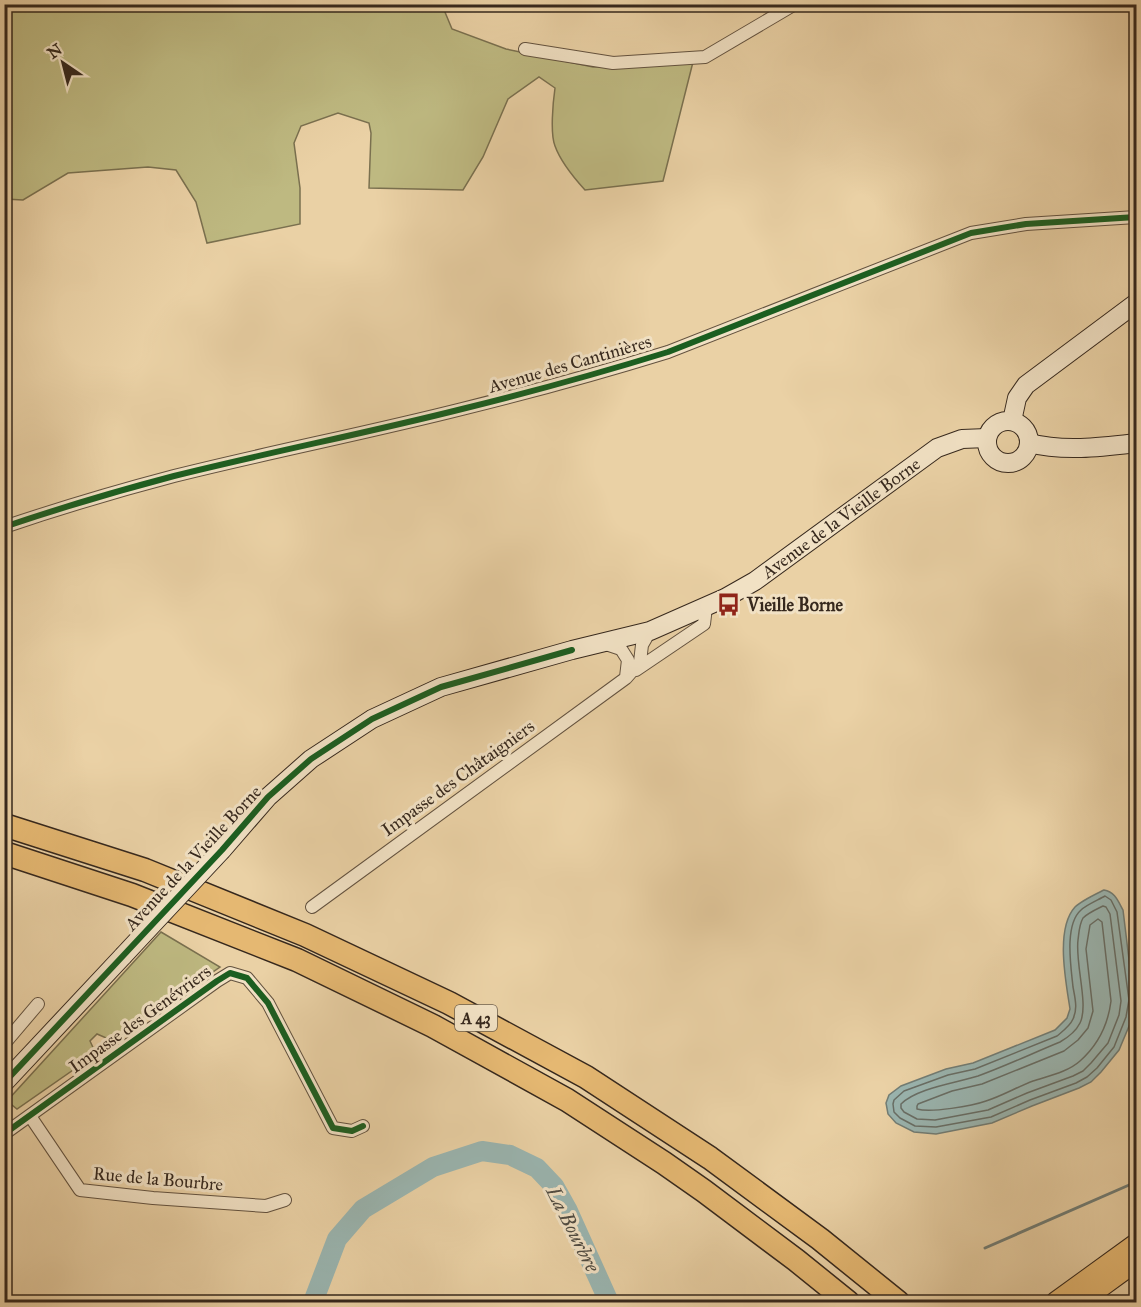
<svg xmlns="http://www.w3.org/2000/svg" width="1141" height="1307" font-family="'IM FELL Great Primer',serif">
  <rect width="100%" height="100%" fill="#ead1a5"/>
  <filter id="stains"><feTurbulence type="fractalNoise" baseFrequency=".00333" numOctaves="4"/><feColorMatrix values="0 0 0 0 .2 0 0 0 0 .09 0 0 0 0 .02 0 0 0 .5 -.17"/></filter>
  <radialGradient id="worn" r=".72"><stop offset=".6" stop-color="#630" stop-opacity="0"/><stop offset="1" stop-color="#630" stop-opacity=".3"/></radialGradient>
  <!-- green -->
  <path fill="#beb981" stroke="#7a704f" stroke-width="1.5" d="M4,5H442L452,29L506,49L593,67L693,62L663,181L585,190C575,179 560,160 555,146C550,134 553,102 555,88L539,77L508,99L483,157L463,190L369,188L371,133L369,123L338,113L301,126L294,143L300,188V224L207,243L196,202L176,170L148,167L68,173L23,200L5,199Z
    M161,932L220,967L113,1041L97,1034L90,1041L96,1054L17,1109L7,1101Z"/>
  <!-- water -->
  <path fill="#9ab5b0" stroke="#727d75" stroke-width="1.5" d="M1104,890C1115,892 1118,901 1123,910L1134,1001L1132,1019L1119,1050L1101,1072L1091,1082L1079,1088L1032,1106L992,1123L936,1134L914,1132L896,1123L888,1114L886,1103L889,1095L901,1086L946,1069L973,1063L1055,1030L1067,1018L1070,1009C1066,982 1055,929 1075,907C1081,901 1096,894 1104,890Z"/>
  <g fill="none" stroke-linecap="round" stroke-linejoin="round">
    <!-- shore -->
    <path stroke="#686e66" stroke-width="1.5" d="M1105,896L1111,900L1117,912L1129,1000L1126,1017L1114,1047L1097,1068L1087,1077L1076,1083L1030,1100L991,1117L936,1127L915,1126L900,1118L894,1112L893,1104L894,1100L904,1091L948,1075L975,1069L1057,1036C1063,1031 1070,1026 1073,1019C1078,1009 1075,998 1073,987C1071,967 1064,925 1081,910C1086,905 1098,900 1105,896Z
      M1103,906L1106,907L1110,914L1121,1001L1119,1015L1108,1043L1091,1063L1083,1071L1073,1076L1027,1093L988,1110L935,1120L917,1119L904,1112L901,1108V1104C917,1088 956,1083 978,1076C1006,1066 1033,1053 1060,1042C1067,1038 1076,1031 1080,1023C1089,1005 1075,964 1078,940C1079,933 1079,925 1083,918C1088,913 1097,909 1103,906Z
      M1098,919L1102,922L1111,1001C1108,1025 1098,1045 1080,1061C1068,1072 1048,1076 1033,1081C1017,1087 1002,1096 986,1101C972,1106 931,1113 917,1109V1106L918,1104L952,1091L982,1084L1064,1051L1078,1040L1088,1028L1093,1011L1086,949L1090,925Z"/>
    <!-- stream -->
    <path stroke="#727d75" stroke-width="3" d="M985,1248L1136,1182"/>
    <!-- river -->
    <path stroke="#9ab5b0" stroke-width="20" d="M313,1302L337,1239L363,1209L433,1167L482,1151L510,1155L537,1168L554,1186L568,1211L609,1302"/>
    <defs>
      <path id="street" d="M525,49L613,63L705,57L795,4
        M4,527C60,508 117,491 174,476C270,452 367,433 462,409C531,392 600,373 668,352L971,233L1026,224L1136,217
        M603,643L621,649L628,660L626,677
        M636,670L704,624L706,607
        M312,907L626,678L640,662L642,645L650,631
        M4,1044L38,1004
        M30,1116L80,1190L153,1198L266,1206L285,1200
        M4,1134L217,981L230,973L247,978L268,1003L333,1128L352,1131L363,1126"/>
      <g id="secondary">
        <path d="M1012,421L1017,398L1026,385L1136,303"/>
        <circle cx="1008" cy="442" r="21"/>
        <path d="M1029,443C1064,452 1102,447 1136,443"/>
        <path id="s1" d="M222,850L268,797L311,759L372,719L441,687L572,650L650,631L725,598L755,581L937,448L962,439L987,438"/>
        <path d="M4,1083L123,956"/>
      </g>
      <path id="primary" d="M1056,1302L1136,1244
        M1080,1302L1128,1267"/>
      <path id="highway" d="M4,825L145,870L305,935L449,1003L586,1077L710,1158L820,1239L898,1302
        M4,853L132,895L297,960L433,1026L567,1100L664,1163L704,1191L796,1260L848,1302"/>
    </defs>
    <!-- street casing -->
    <use href="#street" stroke="#63523f" stroke-width="14"/>
    <!-- secondary casing -->
    <use href="#secondary" stroke="#36281d" stroke-width="20"/>
    <!-- primary casing -->
    <use href="#primary" stroke="#36281d" stroke-width="22"/>
    <!-- highway casing -->
    <use href="#highway" stroke="#36281d" stroke-width="25"/>
    <!-- street -->
    <use href="#street" stroke="#f1e1c4" stroke-width="12"/>
    <!-- secondary -->
    <use href="#secondary" stroke="#f1e1c4" stroke-width="18"/>
    <!-- primary -->
    <use href="#primary" stroke="#e5b872" stroke-width="20"/>
    <!-- highway -->
    <use href="#highway" stroke="#e5b872" stroke-width="22"/>
    <defs>
      <path id="secondary-bridge" d="M123,956L222,850"/>
    </defs>
    <!-- secondary-bridge casing -->
    <use href="#secondary-bridge" stroke="#36281d" stroke-width="20" stroke-linecap="butt"/>
    <!-- secondary-bridge -->
    <use href="#secondary-bridge" stroke="#f1e1c4" stroke-width="18"/>
    <defs>
      <path id="cycleway" d="M4,527C60,508 117,491 174,476C270,452 367,433 462,409C531,392 600,373 668,352L971,233L1026,224L1136,217
        M4,1083L222,850L268,797L311,759L372,719L441,687L572,650
        M4,1134L217,981L230,973L247,978L268,1003L333,1128L352,1131L363,1126"/>
    </defs>
    <!-- cycleway casing -->
    <use href="#cycleway" stroke="#f1e1c4" stroke-width="10"/>
    <!-- cycleway -->
    <use href="#cycleway" stroke="#1b5e20" stroke-width="6"/>
  </g>
  <!-- icons -->
  <defs>
    <symbol id="bus-bare" viewBox="-9 -9 18 18"><path d="M-5-6H5V4H4V6H2V4H-2V6H-4V4H-5ZM-3.5-4V0h7V-4ZM-3.5 1.2v1.5H-2V1.2ZM2 1.2v1.5H3.5V1.2Z" fill="#8f2418" stroke="#f1e1c4" stroke-width="2.5" paint-order="stroke"/></symbol>
  </defs>
  <g fill-rule="evenodd">
    <use href="#bus-bare" x="712" y="588" width="33" height="33"/>
  </g>
  <g text-anchor="middle" stroke-width="6" stroke-linejoin="round" paint-order="stroke">
    <!-- shield labels -->
    <rect fill="#f1e1c4" stroke="#6e604f" stroke-width="1.5" x="455" y="1005" width="42" height="26" rx="4.5"/>
    <g font-size="16" font-weight="bold" fill="#36281d">
      <text x="476" y="1024">A 43</text>
    </g>
    <!-- street labels -->
    <g font-size="18" fill="#36281d" stroke="#f1e1c4">
      <text transform="translate(570 364) rotate(-16)" y="6">Avenue des Cantinières</text>
      <text dy="6" stroke="none"><textPath href="#s1" startOffset="716">Avenue de la Vieille Borne</textPath></text>
      <text transform="translate(458 778) rotate(-36)" y="6">Impasse des Châtaigniers</text>
      <text transform="translate(193 858) rotate(-47)" y="6">Avenue de la Vieille Borne</text>
      <text transform="translate(140 1019) rotate(-36)" y="6">Impasse des Genévriers</text>
      <text transform="translate(158 1179) rotate(5)" y="6">Rue de la Bourbre</text>
    </g>
    <!-- poi labels -->
    <g font-size="18" font-weight="bold" fill="#36281d" stroke="#f1e1c4" text-anchor="start">
      <text x="747" y="611">Vieille Borne</text>
    </g>
    <!-- water labels -->
    <g font-size="20" font-style="italic" fill="#4f4b42" stroke="#f1e1c4">
      <text transform="translate(573 1229) rotate(63)" y="7">La Bourbre</text>
    </g>
  </g>
  <!-- margin -->
  <rect width="1141" height="1307" fill="none" stroke="#ead1a5" stroke-width="24"/>
  <rect x="6" y="6" width="1129" height="1295" fill="none" stroke="#36281d" stroke-width="3"/>
  <rect x="12" y="12" width="1117" height="1283" fill="none" stroke="#36281d" stroke-width="1.5"/>
  <!-- north arrow -->
  <g transform="translate(63 63) rotate(325)" stroke="#f1e1c4" stroke-width="4.5" paint-order="stroke">
  <path d="M0-4.5L10 22L0 15L-10 22Z" fill="#36281d"/>
  <text y="-9" font-size="16" font-weight="bold" text-anchor="middle" fill="#36281d">N</text>
  </g>
  <rect width="100%" height="100%" filter="url(#stains)"/>
  <rect width="100%" height="100%" fill="url(#worn)"/>
</svg>
